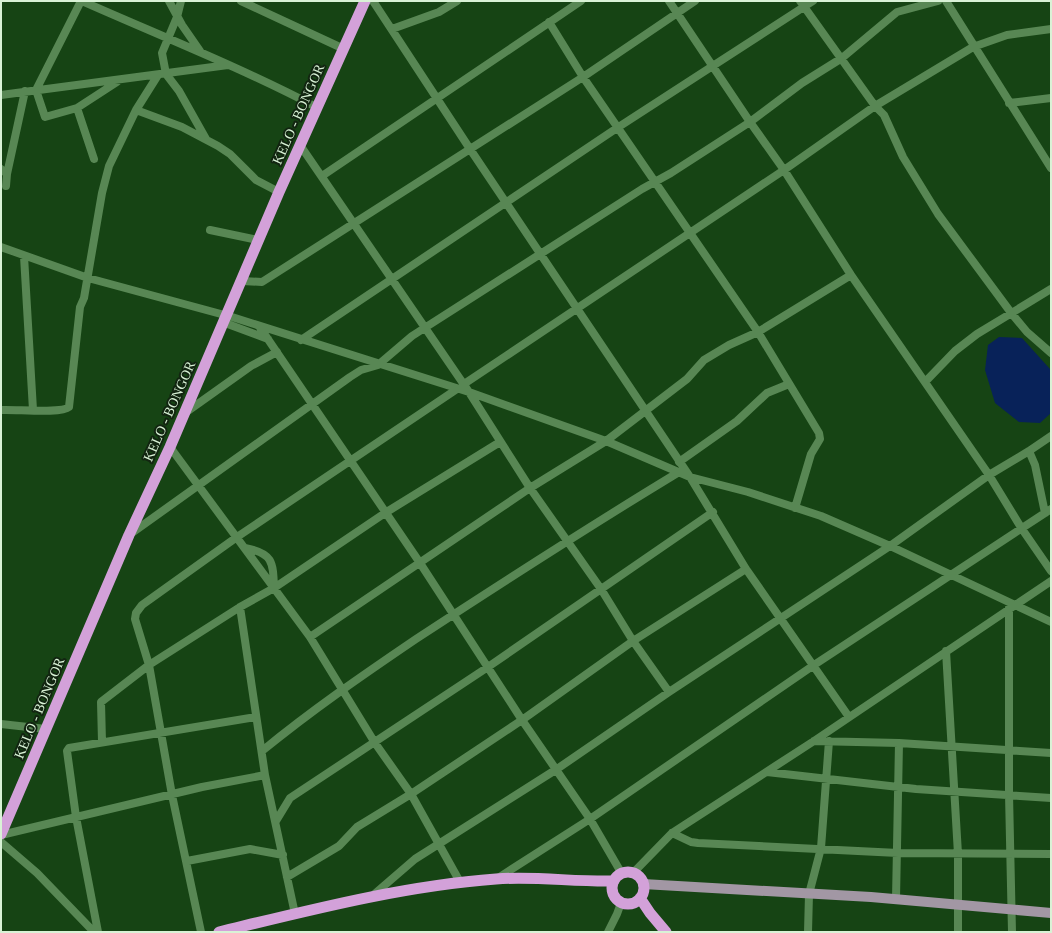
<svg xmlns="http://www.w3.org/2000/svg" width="1052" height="933" font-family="'Times New Roman',serif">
  <rect width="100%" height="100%" fill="#164414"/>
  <!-- water -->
  <path fill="#082259" d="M999,337L1022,338L1050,369L1051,413L1040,423L1019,422L995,403L985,370L988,345Z"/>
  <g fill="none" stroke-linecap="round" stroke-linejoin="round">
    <!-- minor -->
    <path stroke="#588754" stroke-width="8" d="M81,1L36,90L45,117L77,108L117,82
      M82,1C161,36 242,68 318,108
      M169,1L182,25L200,51
      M181,1L177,17L162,53L166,74L179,91L206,139
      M241,1L344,49
      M373,1L470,149L690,477L746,569L849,717
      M669,1L750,122L784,170L851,275L989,475L1022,529L1051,571
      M800,1L875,106L884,115L903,157L938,214L1012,314L1027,332L1051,353
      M946,1L1051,168
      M549,22L583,77L758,332L819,433L820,439L811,454L795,508
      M392,29L439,12L457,1
      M1,95L228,65
      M1009,103L1051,98
      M77,108L94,159
      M136,110L182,127L218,146L230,154L256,180L279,192
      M300,145L469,392L530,488L601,589L633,641L669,692
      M1,169L7,174L6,186
      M7,174L25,91
      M322,176L581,1
      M210,230L258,240
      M1,247L88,278L232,317L469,392L606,441L690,477L748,492L821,516L890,546L1051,622
      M24,256L33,410
      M242,281L262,282L583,77L695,1
      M225,323L268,339
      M259,326L420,563L522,720L590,819L622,874
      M301,340L617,128L813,1
      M925,382L955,351L977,334L1051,289
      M464,384L784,170L875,106L973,47L1007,35L1051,29
      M1,410C15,409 61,414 69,407L80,307L84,298L102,193L109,166L136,110L158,75
      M185,413L251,366L277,352
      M170,447L310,637L375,743L411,794L460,882
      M1029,451L1051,436
      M679,462L737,421L767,393L789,384
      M129,535L350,377L361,370L378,365L412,336L642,189L671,173L750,122L802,83L842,58L897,12L938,1
      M245,548C273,553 273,562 274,588
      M240,607L265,775L295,914
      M1009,608V794L1012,932
      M310,637L530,488L606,441L687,379L704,360L729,345L758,332L851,275
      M946,651L958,854V932
      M1,724L46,729
      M814,741L899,743L1051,753
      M102,742L101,702L149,665L240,607L274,588L385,513L500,442
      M262,751C312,710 363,675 416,639C503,582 590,526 679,472
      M767,772L916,789L1051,798
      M276,821L290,798L488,667L713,512
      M672,833L691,842L698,843L898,853L1051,854
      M1,835L202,787L265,775
      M1,842L37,873L94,932
      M187,861L250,849L283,855
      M632,874L672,833L814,741L1051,581
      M287,877L339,846L357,827L411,794L522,720L633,641L746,569
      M498,878L590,819L814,665L1051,509
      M371,897L415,859L557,769L669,692L890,546L989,475L1029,451L1035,465L1045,513
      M896,899L899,743
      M98,932L76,817L67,751L69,748L256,717
      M201,932L172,795L149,665L135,619L136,613L142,605L237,537L457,389
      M608,932L617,914L621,903
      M808,932L809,894L821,848L829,741"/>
    <!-- major -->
    <path stroke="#a297a4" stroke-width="10" d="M643,884L871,897L1051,913"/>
    <!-- highway -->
    <path stroke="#d3a1d9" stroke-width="11" d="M1,834L129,535L170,447L279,192L365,1
      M612 888a16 16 0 1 1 32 0a16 16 0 1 1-32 0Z
      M640,898L650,913L666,932
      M219,932C310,910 402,886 496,879C535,876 574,882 614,881"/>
  </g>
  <g text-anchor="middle" stroke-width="4" stroke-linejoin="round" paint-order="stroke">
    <!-- street labels -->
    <g font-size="14" fill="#d9f2d6" stroke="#122511">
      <text transform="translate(298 114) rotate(-66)" y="5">KELO - BONGOR</text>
      <text transform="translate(169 411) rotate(-66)" y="5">KELO - BONGOR</text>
      <text transform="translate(39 708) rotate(-67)" y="5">KELO - BONGOR</text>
    </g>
  </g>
  <!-- border -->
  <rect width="1052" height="933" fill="none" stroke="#d9f2d6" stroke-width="4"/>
</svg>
